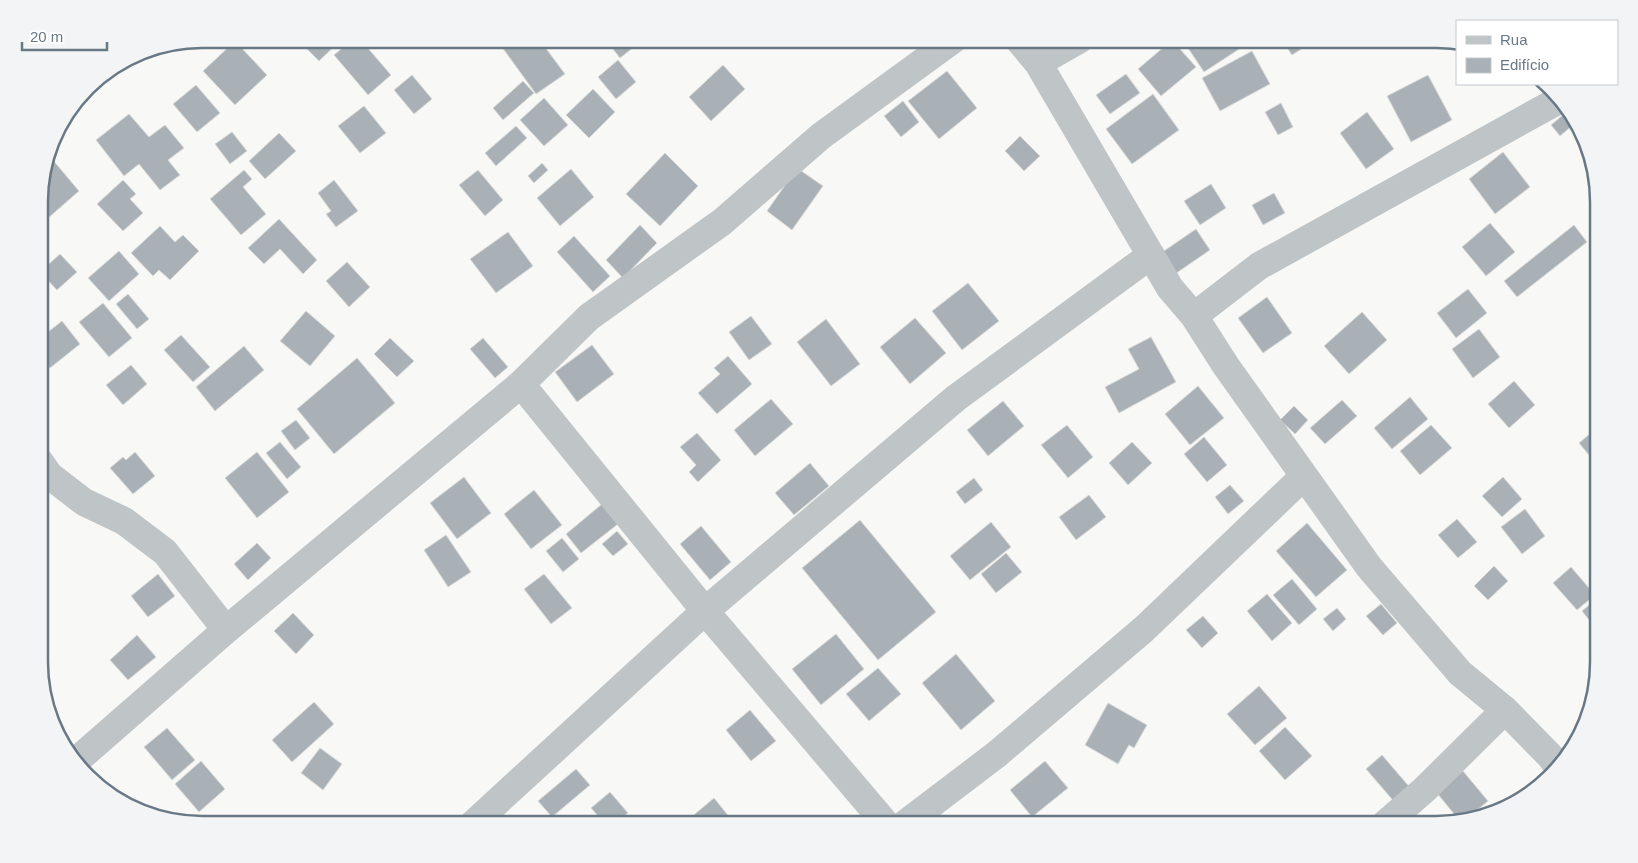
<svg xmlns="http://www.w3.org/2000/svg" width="1638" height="863" font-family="Helvetica,sans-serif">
  <rect width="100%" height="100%" fill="#f8f8f6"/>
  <!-- building -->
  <path fill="#a9b1b6" stroke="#dadad8" d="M311,39H338L340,41L319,61L304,46Z
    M353,39H360L391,75L368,95L334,55Z
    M505,39H539L565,74L536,94L499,43Z
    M605,39H644L620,58Z
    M784,39H797L789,45Z
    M1182,39H1247L1250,42L1204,72Z
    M1281,39H1317L1292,55Z
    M1172,40L1196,67L1161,96L1138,69Z
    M235,41L267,75L235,105L203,71Z
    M1252,51L1270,84L1220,111L1202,78Z
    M618,60L636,82L616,99L598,77Z
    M723,65L745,89L711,121L689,97Z
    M947,71L977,108L939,139L908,101Z
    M1126,74L1140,93L1110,114L1096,95Z
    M412,75L432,99L414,114L394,90Z
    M1428,75L1452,120L1411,142L1387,96Z
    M523,81L534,93L503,120L493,108Z
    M196,85L220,113L197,132L173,104Z
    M593,89L615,112L589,138L566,115Z
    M1153,94L1179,130L1132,164L1106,129Z
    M544,98L568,125L544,146L520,120Z
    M903,101L919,122L901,137L884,116Z
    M1281,103L1293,127L1278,135L1265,112Z
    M364,106L386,133L360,153L338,126Z
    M1367,112L1394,149L1366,169L1340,133Z
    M129,114L149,137L165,125L184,148L168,160L180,175L160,190L139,164L124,176L96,140Z
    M1564,114L1573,125L1560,136L1551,125Z
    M516,126L527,138L496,166L485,153Z
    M232,132L247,151L230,164L215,144Z
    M279,133L296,151L265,179L249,161Z
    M1020,136L1040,156L1024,171L1005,151Z
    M1581,136L1586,148H1585L1577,139Z
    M1503,152L1530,187L1495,214L1469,179Z
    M665,153L698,186L660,226L626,194Z
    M52,159L79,191L47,219L39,210V190L46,164Z
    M542,163L548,170L534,183L528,176Z
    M797,168L823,186L792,230L767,211Z
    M571,169L594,197L560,226L537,198Z
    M244,170L252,179L243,187L266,214L241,235L210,199Z
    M478,170L503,200L485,216L459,185Z
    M123,180L136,194L130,199L143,213L123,231L97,204Z
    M334,180L358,211L336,227L326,214L331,211L318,193Z
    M1211,184L1226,208L1200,225L1184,201Z
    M1274,193L1285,213L1263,225L1252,205Z
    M279,219L317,260L303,274L280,249L264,264L248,248Z
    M1490,223L1515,252L1486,276L1462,247Z
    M640,225L657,243L623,278L606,260Z
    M1574,225L1587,242L1517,297L1504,281Z
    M160,226L175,242L183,235L199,251L170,280L159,270L153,276L131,253Z
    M1196,229L1210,250L1175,274L1161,253Z
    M508,232L533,266L496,293L470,259Z
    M574,236L610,276L593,292L557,252Z
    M119,251L139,274L109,301L88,278Z
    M60,254L77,272L57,290L40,272Z
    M347,262L370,287L349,307L326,281Z
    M968,283L999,321L962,350L932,311Z
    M1468,289L1487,313L1456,338L1437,313Z
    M128,294L149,319L137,329L116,304Z
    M1267,297L1292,333L1263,353L1238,318Z
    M103,303L132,338L109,357L79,322Z
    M306,311L335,336L310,366L280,341Z
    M1362,312L1387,340L1349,374L1324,346Z
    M751,316L772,344L749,360L729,332Z
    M915,318L946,353L910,384L880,347Z
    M826,319L860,364L831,386L797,342Z
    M62,321L80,344L50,368L39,354V339Z
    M1479,329L1500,357L1473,378L1452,349Z
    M181,335L210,367L193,382L164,350Z
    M1151,337L1176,382L1119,413L1105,387L1139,369L1128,349Z
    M390,338L414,361L397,377L374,354Z
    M483,338L508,367L495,378L470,349Z
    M592,345L614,374L577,402L555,372Z
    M244,346L264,370L215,411L196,387Z
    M728,356L752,384L717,414L698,393L720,374L714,368Z
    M357,358L395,403L334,454L297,409Z
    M131,365L147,384L123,405L106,385Z
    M1514,381L1535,405L1509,428L1488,404Z
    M1198,386L1224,418L1190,445L1165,414Z
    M1410,397L1428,419L1392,449L1374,428Z
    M771,399L793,424L755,456L734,430Z
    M1342,400L1357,416L1325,444L1310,428Z
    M1003,401L1024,426L988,456L967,430Z
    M1294,406L1308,420L1295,434L1280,420Z
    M296,420L310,438L295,450L281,431Z
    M1067,425L1093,457L1068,478L1041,445Z
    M1431,425L1452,448L1420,475L1400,451Z
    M1599,426V467L1579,443Z
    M697,433L721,460L698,482L689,472L696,465L680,447Z
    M1204,437L1227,465L1207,482L1184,454Z
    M280,442L301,467L287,479L266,453Z
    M1132,442L1152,463L1128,485L1109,463Z
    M135,452L155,476L133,494L110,468L123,457L126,460Z
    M257,452L289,492L257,518L225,478Z
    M810,463L829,486L794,515L775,493Z
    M464,477L491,513L457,539L430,503Z
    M1503,477L1522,499L1502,517L1482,496Z
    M974,478L983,490L965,504L956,492Z
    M1230,485L1244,501L1228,514L1215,497Z
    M534,490L562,525L531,549L504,514Z
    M1089,495L1106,517L1076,540L1059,517Z
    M602,504L618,524L581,553L566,534Z
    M1525,509L1545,536L1522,554L1501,527Z
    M1457,519L1477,542L1458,558L1438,535Z
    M860,520L936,612L878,660L802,568Z
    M991,522L1011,547L970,580L950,556Z
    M1307,523L1347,570L1316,597L1276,551Z
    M701,526L731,562L710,580L680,544Z
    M617,531L628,544L613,556L602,544Z
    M446,535L471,572L448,587L424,550Z
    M562,538L579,559L563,572L546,551Z
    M257,543L271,558L248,580L234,564Z
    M1006,553L1022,572L996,593L981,574Z
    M1494,566L1508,581L1488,600L1474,586Z
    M1571,567L1595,595L1577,610L1553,583Z
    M158,574L175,596L148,617L131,596Z
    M544,574L572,608L551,624L524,589Z
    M1292,579L1317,609L1299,625L1273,595Z
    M1267,594L1292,623L1272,641L1247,611Z
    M1596,599L1599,603V620L1593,625L1582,611Z
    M1381,604L1397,623L1383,635L1366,616Z
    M1337,608L1346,619L1333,631L1323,619Z
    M293,613L314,635L296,654L274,631Z
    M1203,616L1218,633L1202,648L1186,630Z
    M836,634L864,669L821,705L792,669Z
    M137,635L156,657L128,680L110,660Z
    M40,651L46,657L40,664Z
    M956,654L995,701L961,730L922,683Z
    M878,668L901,694L869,721L846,694Z
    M1259,686L1287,718L1255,745L1227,714Z
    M314,702L334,724L292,762L272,740Z
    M1108,703L1147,725L1134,748L1129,745L1118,764L1085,745Z
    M750,710L776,741L751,761L726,730Z
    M1285,727L1312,756L1285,780L1259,751Z
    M167,728L195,760L172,780L144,747Z
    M320,748L342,764L323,790L301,773Z
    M1382,755L1413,791L1397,805L1366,769Z
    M201,761L225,789L199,812L175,784Z
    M1045,761L1068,788L1032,817L1010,790Z
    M576,769L590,785L552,817L538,801Z
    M1463,771L1488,801L1470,816L1459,820L1437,793Z
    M610,792L628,813L614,824H605L591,808Z
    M714,798L735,824H683Z"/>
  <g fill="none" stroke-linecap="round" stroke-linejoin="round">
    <!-- street -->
    <path stroke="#bfc4c7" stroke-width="28" d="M1018,39L1038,63L1170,288L1194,316L1226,366L1369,567L1460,673L1505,710L1551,757L1556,764
      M1038,63L1080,39
      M1194,316L1259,266L1559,100
      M521,384L705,611L886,824
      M40,462L49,475L84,502L124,521L165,552L226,630
      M76,761L226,630L521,384L589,317L722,222L821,136L954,39
      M473,824L705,611L956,398L1151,255
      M905,824L997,754L1144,629L1304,476
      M1385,824L1424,790L1505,710"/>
  </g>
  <!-- crop -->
  <path d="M0 0H1638V863H0ZM202 48H1436A154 154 0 0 1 1590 202V662A154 154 0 0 1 1436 816H202A154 154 0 0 1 48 662V202A154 154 0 0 1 202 48Z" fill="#f3f4f5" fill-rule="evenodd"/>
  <path fill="none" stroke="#697885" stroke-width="2.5" d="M202 48H1436A154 154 0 0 1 1590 202V662A154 154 0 0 1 1436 816H202A154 154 0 0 1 48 662V202A154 154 0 0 1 202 48Z"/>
  <!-- legend -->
  <rect x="1456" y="20" width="162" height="65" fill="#ffffff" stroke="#c3c9ce"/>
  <rect x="1466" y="36" width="25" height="8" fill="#bfc4c7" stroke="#c3c9ce"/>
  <text x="1500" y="45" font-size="15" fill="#697885">Rua</text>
  <rect x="1466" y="58" width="25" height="15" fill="#a9b1b6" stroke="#c3c9ce"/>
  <text x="1500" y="70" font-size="15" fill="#697885">Edifício</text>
  <!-- scale -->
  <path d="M22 42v8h85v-8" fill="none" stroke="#697885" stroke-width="2.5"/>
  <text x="30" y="42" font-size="15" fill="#697885" stroke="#ffffff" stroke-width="4" paint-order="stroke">20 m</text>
</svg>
